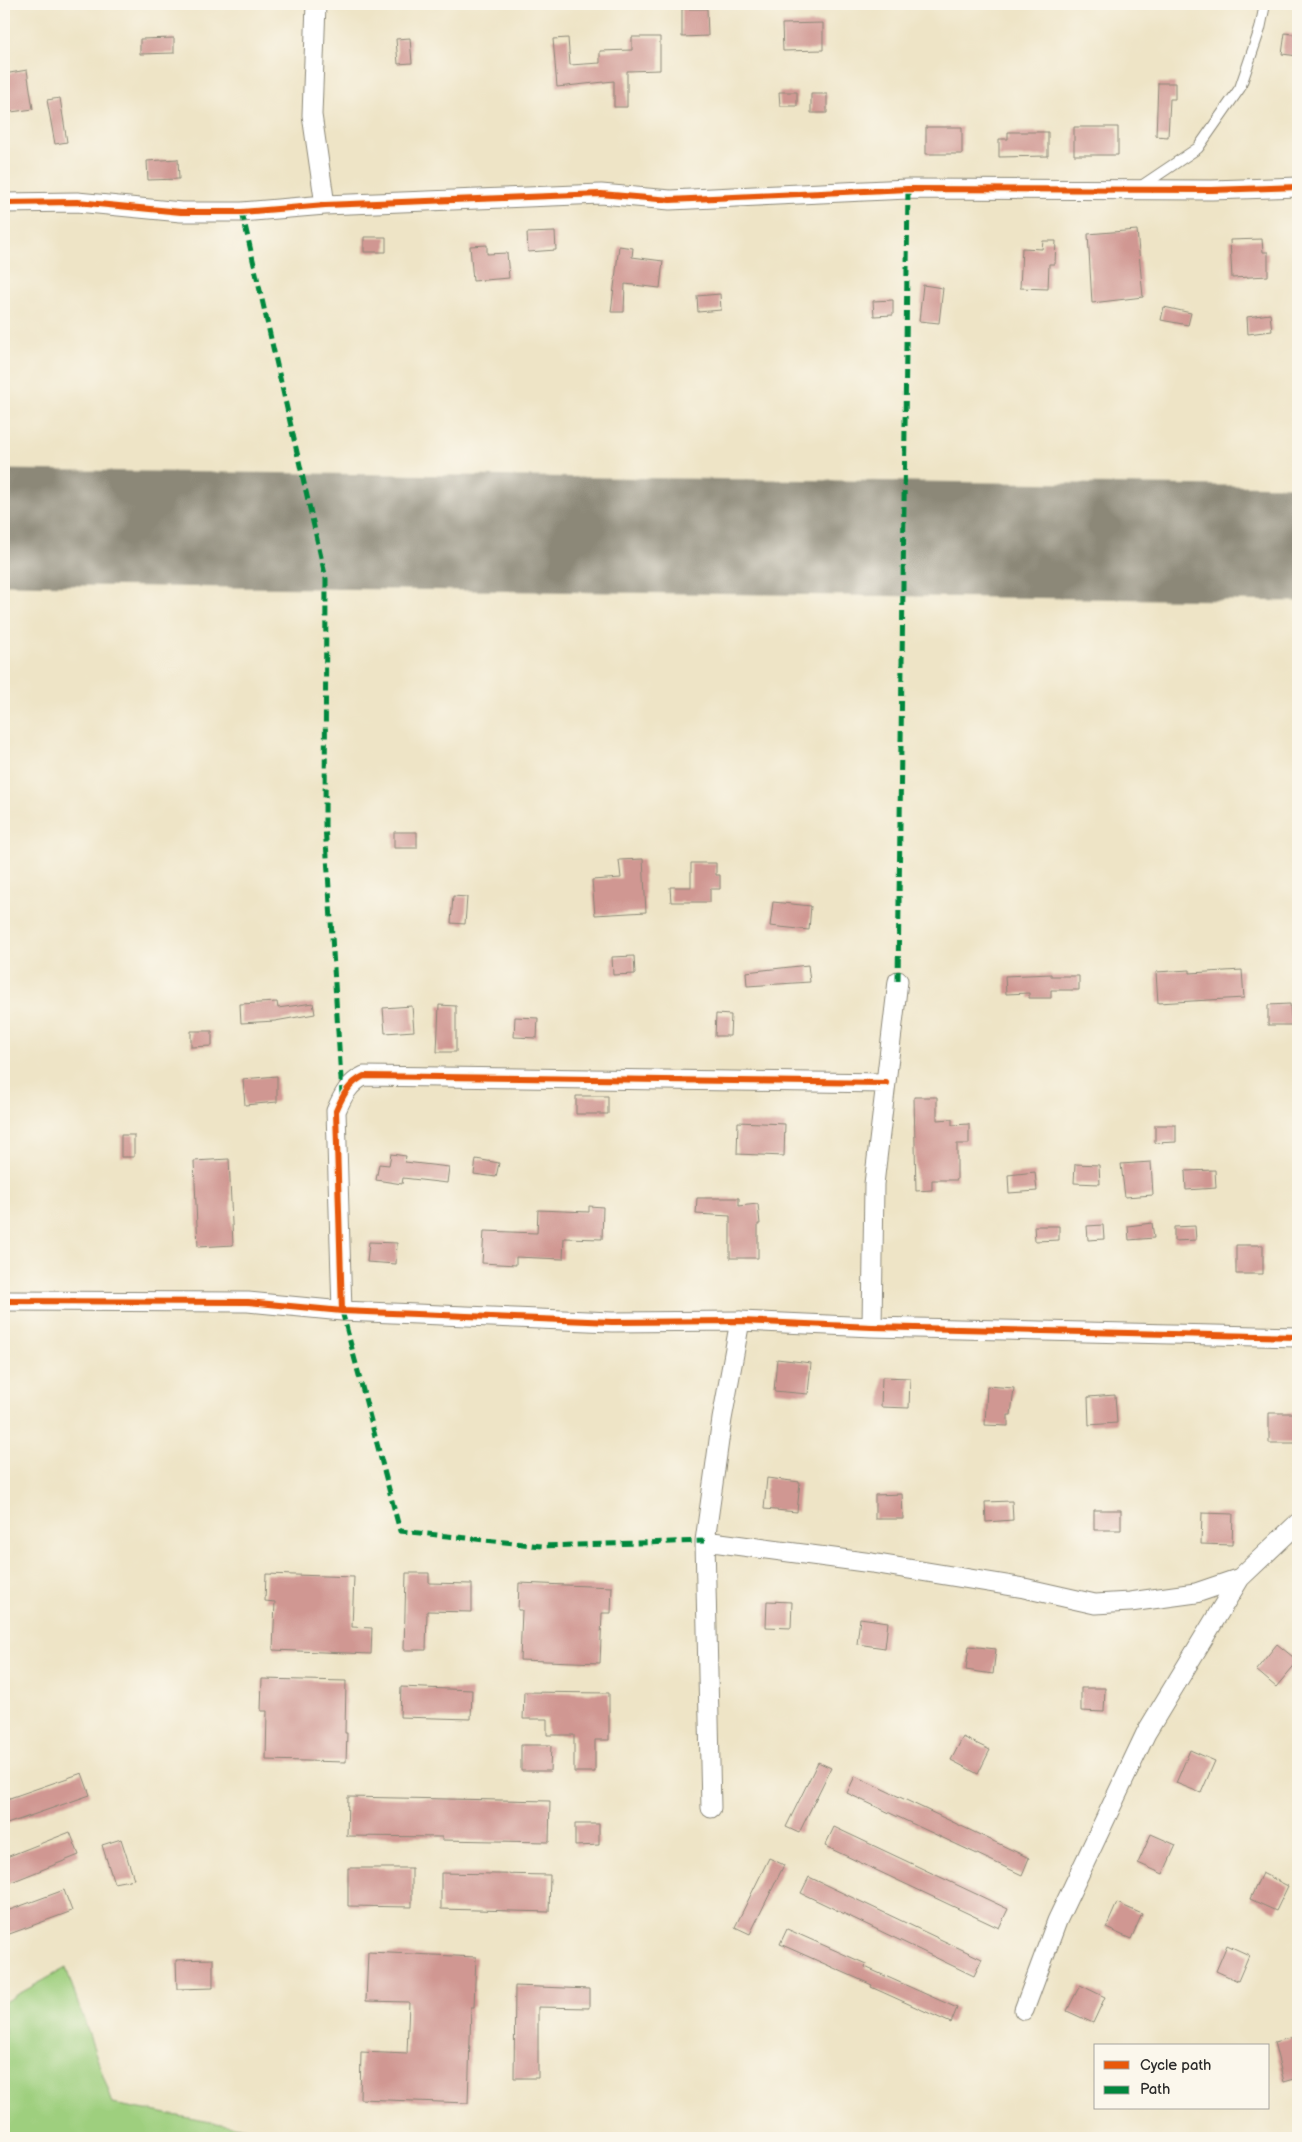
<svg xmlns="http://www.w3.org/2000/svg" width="1302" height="2142" font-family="'Balsamiq Sans',sans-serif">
  <rect width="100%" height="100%" fill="#fbf7ec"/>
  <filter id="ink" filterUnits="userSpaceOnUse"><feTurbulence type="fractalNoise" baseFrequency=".02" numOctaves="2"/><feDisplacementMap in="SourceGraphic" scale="10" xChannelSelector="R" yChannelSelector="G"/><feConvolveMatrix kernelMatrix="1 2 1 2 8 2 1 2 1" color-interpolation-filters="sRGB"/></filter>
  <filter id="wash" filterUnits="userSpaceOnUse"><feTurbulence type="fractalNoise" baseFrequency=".0096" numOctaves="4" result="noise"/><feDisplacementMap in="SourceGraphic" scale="20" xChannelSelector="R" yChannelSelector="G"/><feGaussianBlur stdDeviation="1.12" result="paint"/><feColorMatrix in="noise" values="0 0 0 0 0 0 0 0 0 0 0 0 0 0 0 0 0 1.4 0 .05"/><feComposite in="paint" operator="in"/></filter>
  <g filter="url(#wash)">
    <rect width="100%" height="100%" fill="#eee4c6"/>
    <!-- green -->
    <path fill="#9ecf7e" stroke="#647d54" d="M66,1968L113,2104L298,2138H4V2002Z"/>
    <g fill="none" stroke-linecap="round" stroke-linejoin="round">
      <!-- runway -->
      <path stroke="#8c8878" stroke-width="115" d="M4,527L1298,544"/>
    </g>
    <g id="blocks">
      <!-- building -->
      <path fill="#d09792" d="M682,9H707L708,36L682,37Z
        M823,23V50L783,51L782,24Z
        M1285,33L1298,35V56L1282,54Z
        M632,37H660V70L627,71V107H614V81L557,87L553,39L568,38L570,65L600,63V51L632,50Z
        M174,38V53L140,54V39Z
        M410,38L412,63L398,64L396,39Z
        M27,70L33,109L4,113V74Z
        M1158,83H1175V99H1170L1168,137L1156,136Z
        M779,92H797V106H780Z
        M811,94H827V113H811Z
        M60,98L67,142L55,144L47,100Z
        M926,127H962V154H926Z
        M1074,127H1118V155H1074Z
        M1008,132H1048V156L999,157V139H1008Z
        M178,159L179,179L148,180L147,161Z
        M1137,230L1143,297L1092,303L1088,234Z
        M555,232L556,250L528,252L527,233Z
        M364,237H386V252H364Z
        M1262,239L1263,252H1268V276L1232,278L1230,240Z
        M1043,241H1056L1055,264H1049L1048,289L1020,288L1022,248L1042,249Z
        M487,245V254L507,253L509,278L473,281L470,246Z
        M619,246L633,248L632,257L663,261L660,288L625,284L624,312H611Z
        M923,285L943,288L939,323L919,321Z
        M720,294L721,310L698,312L697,296Z
        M893,300V315L874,316L873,301Z
        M1164,307L1191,313L1188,325L1161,320Z
        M1270,314L1272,331L1248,334L1247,317Z
        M394,832H417V848H394Z
        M643,859L646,912L595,915L592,880L621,878L619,860Z
        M691,863H716V875H720V889H710V902H671L670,887H691Z
        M453,896L467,897L465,924L451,923Z
        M773,902L811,906L809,930L770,926Z
        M634,956L635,974L613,975L612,957Z
        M808,965L810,982L747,986L746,972Z
        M1190,970V973L1242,970L1244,998L1158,1003L1156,972Z
        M1051,974V976H1079V990H1051V998H1029V993L1006,994L1005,976Z
        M277,1002L278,1008L313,1003L315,1014L275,1021L241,1023L240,1004Z
        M1290,1004L1292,1025H1268V1005Z
        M439,1005L456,1006V1052H437Z
        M412,1006L414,1031L385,1033L383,1008Z
        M716,1014L731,1015L730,1036H715Z
        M515,1017L538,1018L537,1038L514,1037Z
        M191,1031H212V1046L191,1047Z
        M277,1076V1102L245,1105L243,1079Z
        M576,1096H608V1114H576Z
        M914,1097H937V1120L952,1119V1125L969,1124V1144H957V1180H932V1190L916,1191Z
        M738,1122L785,1124L784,1156L737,1154Z
        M1155,1125H1176V1142L1155,1143Z
        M121,1135H134V1157H121Z
        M391,1154L406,1156L405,1162L449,1167L447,1183L403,1178L402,1184L376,1180L379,1164L389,1165Z
        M229,1159L233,1245L198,1247L194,1161Z
        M476,1159L499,1163L496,1177L474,1174Z
        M1151,1162L1153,1195L1125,1197L1121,1164Z
        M1075,1164L1099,1165L1100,1184L1074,1183Z
        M1215,1170L1216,1188L1186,1190L1185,1171Z
        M1035,1172L1037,1191L1009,1193L1008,1175Z
        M697,1198H739V1206L758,1204L760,1224H758V1258H730V1216L696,1214Z
        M589,1206L603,1207L602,1239L564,1238L563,1259L516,1257V1265L482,1263L484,1231L537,1233L538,1210L589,1212Z
        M1152,1223L1154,1238L1129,1240L1128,1226Z
        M1103,1225L1104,1239L1088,1240L1087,1226Z
        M1034,1226H1059V1240L1035,1241Z
        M1195,1226L1196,1240L1174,1241V1227Z
        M369,1242L397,1243L396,1264L367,1262Z
        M1236,1245H1263V1274H1236Z
        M777,1359L811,1363L808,1394L774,1391Z
        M882,1377L910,1378L909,1408L881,1407Z
        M987,1386L1014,1388L1011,1415H1008V1426L985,1425Z
        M1115,1395L1117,1423L1089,1425L1088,1397Z
        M1269,1413H1298V1443H1269Z
        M767,1478L800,1482L797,1512L764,1509Z
        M902,1494L903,1519H875V1495Z
        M1012,1501L1013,1520L986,1522L985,1502Z
        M1094,1510H1121V1530H1094Z
        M1202,1513L1233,1514L1232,1545L1201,1544Z
        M406,1573H429V1583L472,1584V1612L427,1611L426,1650H404Z
        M266,1574L354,1577L352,1627L372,1628L371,1654L273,1650L275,1602L265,1601Z
        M519,1583L612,1587L611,1613H602L600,1663L520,1660L522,1610H518Z
        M767,1601L792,1602L791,1628L766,1627Z
        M860,1618L888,1622L885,1648L857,1644Z
        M1277,1644L1298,1661L1276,1687L1256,1670Z
        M969,1646L996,1649L993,1674L966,1670Z
        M262,1679L346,1681L345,1733H347L346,1762L266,1760L267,1711H261Z
        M401,1687L472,1690L471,1719L400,1717Z
        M1081,1688H1105L1104,1712L1081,1711Z
        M524,1692L609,1693V1740H595V1772H574V1735H547V1719H523Z
        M963,1737L990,1750L978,1774L951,1760Z
        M521,1745H551L550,1771H521Z
        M1190,1750L1215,1761L1201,1793L1176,1783Z
        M818,1762L831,1768L799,1833L786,1827Z
        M82,1773L90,1795L4,1825V1800Z
        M855,1776L1029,1858L1022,1875L847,1793Z
        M348,1797L550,1801L549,1842L442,1840V1837L347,1836Z
        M575,1824H599V1845L575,1846Z
        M834,1827L1008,1909L999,1928L825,1846Z
        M70,1832L79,1855L4,1885V1858Z
        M1151,1834L1176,1845L1163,1874L1138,1863Z
        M121,1839L134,1879L114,1883L102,1845Z
        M769,1858L784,1865L750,1934L735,1927Z
        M348,1868H412V1907L348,1906Z
        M441,1873L550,1875L549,1912L441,1909Z
        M1262,1873L1288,1886L1276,1911L1250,1899Z
        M809,1877L982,1959L974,1976L801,1893Z
        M64,1890L72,1911L4,1936V1912Z
        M1117,1903L1142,1914L1131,1939L1106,1928Z
        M787,1929L866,1964L865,1967L957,2008L951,2023L871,1987L872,1985L780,1944Z
        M1227,1945L1249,1955L1238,1981L1216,1971Z
        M368,1952L476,1957L474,2007H471L468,2103L360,2099L361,2052L407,2054L409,2002L366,2001Z
        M213,1959V1988L177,1989L176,1960Z
        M1080,1985L1105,1997L1093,2023L1067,2011Z
        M515,1986L589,1989V2008L538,2007V2078H514Z
        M1298,2036V2078L1284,2082L1274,2042Z"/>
    </g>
  </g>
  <g filter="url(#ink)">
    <use href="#blocks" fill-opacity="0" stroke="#8c8878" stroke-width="1"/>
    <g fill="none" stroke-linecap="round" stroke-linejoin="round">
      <defs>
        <path id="lane" d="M1140,187L1198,148L1240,88L1260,29L1265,4"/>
        <path id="street" d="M316,4L312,115L325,205
          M4,203L77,202L181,212H242L325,205L601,194L670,200L908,189L1212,190L1298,187
          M4,1301L248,1302L342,1311L612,1322L740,1321L872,1327L1298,1337
          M342,1311L336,1111C343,1095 349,1083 364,1076L886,1083
          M872,1327L874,1184L898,981
          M705,1541L872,1563L1024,1588L1095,1604L1130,1602L1196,1593L1240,1578L1298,1523
          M711,1808L705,1541L722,1419L740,1321
          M1024,2010L1057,1921L1146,1733L1240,1578"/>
      </defs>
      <!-- lane casing -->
      <use href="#lane" stroke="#8c8878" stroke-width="12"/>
      <!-- street casing -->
      <use href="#street" stroke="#8c8878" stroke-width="21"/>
      <!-- lane -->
      <use href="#lane" stroke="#fff" stroke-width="10"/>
      <!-- street -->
      <use href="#street" stroke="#fff" stroke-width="19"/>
      <!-- quiet -->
      <path stroke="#00873e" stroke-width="5" stroke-dasharray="10 5" stroke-linecap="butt" d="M242,212L326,579L325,825L342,1095
        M898,981L908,189
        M342,1311L400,1531L542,1546L705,1541"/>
      <defs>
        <path id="cycleway" d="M4,203L77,202L181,212H242L325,205L601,194L670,200L908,189L1212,190L1298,187
          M4,1301L248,1302L342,1311L612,1322L740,1321L872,1327L1298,1337
          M342,1311L336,1111C343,1095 349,1083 364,1076L886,1083"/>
      </defs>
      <!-- cycleway casing -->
      <use href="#cycleway" stroke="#fbf7ec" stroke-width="9"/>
      <!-- cycleway -->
      <use href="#cycleway" stroke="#e8590c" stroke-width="6"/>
    </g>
  </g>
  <!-- margin -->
  <rect width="1302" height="2142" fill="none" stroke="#fbf7ec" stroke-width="20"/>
  <!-- legend -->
  <rect x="1094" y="2044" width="175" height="65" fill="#fbf7ec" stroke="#a8a59f"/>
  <rect x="1104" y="2061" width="25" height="8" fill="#e8590c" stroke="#a8a59f"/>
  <text x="1140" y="2070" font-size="15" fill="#2b2b2b">Cycle path</text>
  <rect x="1104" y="2086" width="25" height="8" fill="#00873e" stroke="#a8a59f"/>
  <text x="1140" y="2094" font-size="15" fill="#2b2b2b">Path</text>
</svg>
